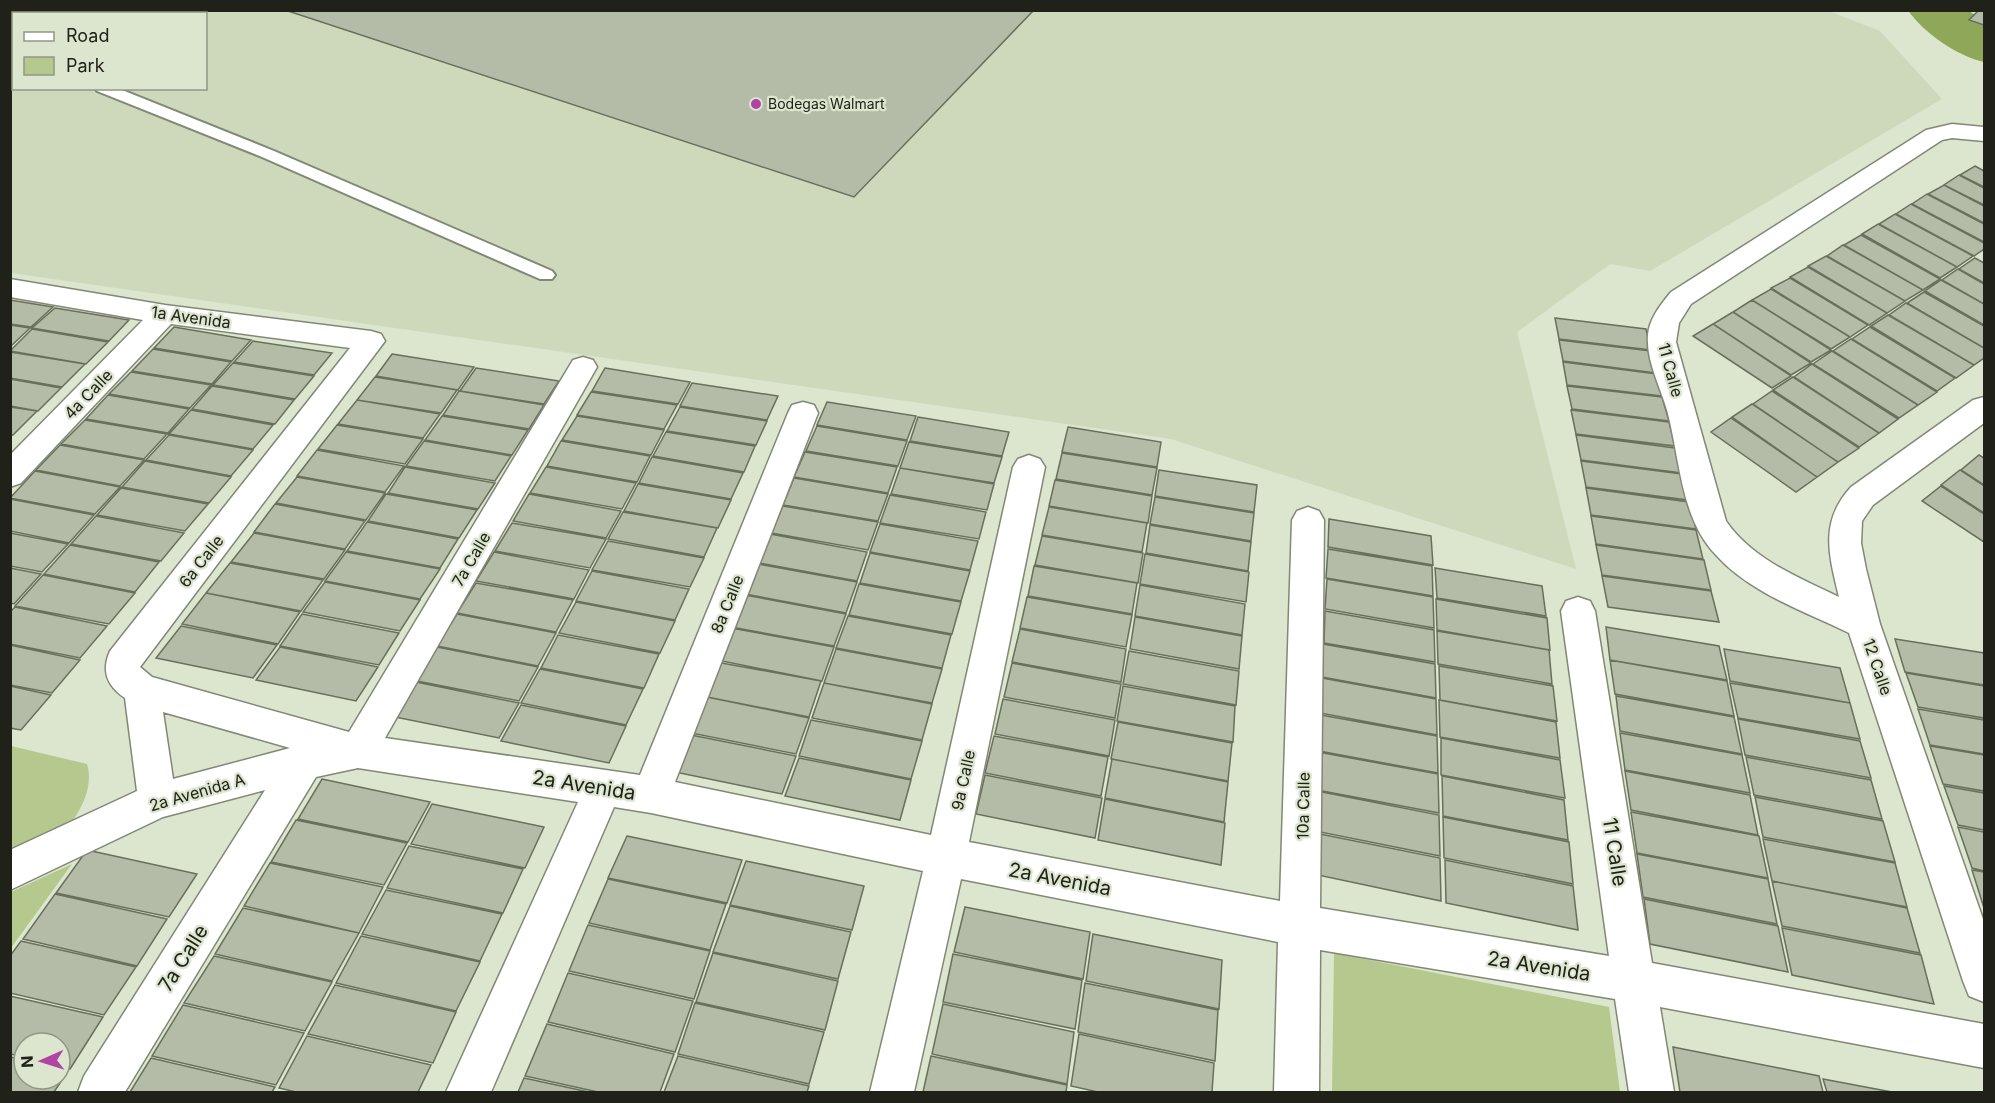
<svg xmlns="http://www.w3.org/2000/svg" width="1995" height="1103" font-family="Inter,sans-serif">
  <rect width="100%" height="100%" fill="#dce5ce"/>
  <!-- built -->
  <path fill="#ced9bc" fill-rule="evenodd" d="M1826,10L1880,31L1942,99L1650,271L1610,264L1517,332L1576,569L1171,439L11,273V11ZM14,14H206V88H14Z"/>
  <!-- green -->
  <path fill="#b5c98e" d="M11,746L87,764C95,789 77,821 57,837C45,847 25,853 11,859Z
    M72,864L11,948V892Z
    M1334,953L1609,1007L1620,1092H1332Z"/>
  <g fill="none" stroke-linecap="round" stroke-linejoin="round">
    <!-- river -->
    <path fill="#8fa759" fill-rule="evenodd" d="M1908,10H1968L1984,22V62C1959,57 1922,32 1908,10Z"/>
  </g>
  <!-- building -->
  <path fill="#b4bba6" stroke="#68705c" stroke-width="1.5" d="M285,10H1034L854,197Z
    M1979,10H1984V25L1969,20Z
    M1975,166L1984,171V187L1960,175Z
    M1959,175L1984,188V205L1944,185Z
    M1944,185L1984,206V223L1928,194Z
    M1927,194L1984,224V242L1912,204Z
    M1911,204L1984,243V249L1974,256L1896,214Z
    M1895,214L1973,256L1957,267L1879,224Z
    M1878,224L1957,267L1940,278L1862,234Z
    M1861,235L1940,279L1923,290L1844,245Z
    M1843,245L1923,290L1905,301L1827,256Z
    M1826,256L1905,301L1887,313L1808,266Z
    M1975,258L1984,263V283L1959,269Z
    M1808,267L1887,313L1869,325L1790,277Z
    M1958,269L1984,284V304L1942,280Z
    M1790,278L1868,325L1850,337L1771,288Z
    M1941,280L1984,304V325L1925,291Z
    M1771,289L1850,337L1831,349L1752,300Z
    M1924,292L1984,326V348L1907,303Z
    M10,300L53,307L31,327L10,324Z
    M1752,300L1831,350L1811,362L1733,312Z
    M1906,303L1984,348V358L1974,365L1889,315Z
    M55,308L129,320L109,341L32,328Z
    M1733,312L1811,363L1791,375L1713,324Z
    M1888,315L1974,365L1956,378L1871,326Z
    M1555,318L1646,329L1651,350L1559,339Z
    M1713,324L1791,376L1772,388L1693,336Z
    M10,325L30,328L10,347Z
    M174,327L251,340L232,361L154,348Z
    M1870,327L1955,378L1937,391L1852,339Z
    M32,329L108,342L86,364L10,351Z
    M1851,339L1937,392L1918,405L1833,351Z
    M1559,340L1651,351L1656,373L1563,361Z
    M253,341L332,353L314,375L234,362Z
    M153,349L231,362L212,384L132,371Z
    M1832,351L1918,405L1899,418L1813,364Z
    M10,352L85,364L62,387L10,378Z
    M392,354L474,367L458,390L376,376Z
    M1563,362L1657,374L1662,396L1567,385Z
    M233,363L314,376L295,399L213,385Z
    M1812,364L1898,419L1879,433L1794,377Z
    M476,368L559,381L544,404L460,391Z
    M605,368L690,382L678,404L592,391Z
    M131,372L211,385L190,408L109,394Z
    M375,377L457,390L441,413L357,400Z
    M1793,377L1879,433L1859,447L1773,390Z
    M10,379L61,388L38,411L10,406Z
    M692,383L778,396L767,420L680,406Z
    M212,386L294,400L275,424L192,409Z
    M1567,386L1662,397L1669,421L1572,409Z
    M459,391L544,405L529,429L443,415Z
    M1772,391L1859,448L1838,462L1753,404Z
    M591,392L677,405L664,429L577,415Z
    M108,395L189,409L168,433L86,419Z
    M357,400L440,414L423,438L338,424Z
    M827,402L916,416L907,440L817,425Z
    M1752,404L1838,462L1817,477L1732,417Z
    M10,407L37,411L13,435H10Z
    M680,407L767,421L756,445L667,431Z
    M191,410L273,425L253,449L169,434Z
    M1571,410L1669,422L1675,446L1576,434Z
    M442,416L528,430L512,455L425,440Z
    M577,416L664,430L651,455L562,440Z
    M918,417L1009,432L1002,456L910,441Z
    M1731,418L1817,477L1796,492L1711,432Z
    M85,420L167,434L144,459L61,444Z
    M337,425L423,439L405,464L318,449Z
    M817,426L907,441L898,466L806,451Z
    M1068,427L1161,442L1157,467L1062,452Z
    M666,432L755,446L744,472L653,456Z
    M169,435L253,450L231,476L146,460Z
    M1576,435L1675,448L1682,473L1581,460Z
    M424,441L511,456L495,481L406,466Z
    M561,441L650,456L637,482L547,466Z
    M909,442L1002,457L994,483L900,468Z
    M60,445L144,460L120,486L36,470Z
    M317,450L404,466L385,492L297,476Z
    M805,452L897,467L888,493L794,477Z
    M1062,453L1157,468L1152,495L1056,479Z
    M1979,455L1984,458V485L1961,470Z
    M652,457L743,473L731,499L639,483Z
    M145,461L231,477L209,503L122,487Z
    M1581,461L1682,474L1688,500L1586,487Z
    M405,467L495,483L478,509L388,493Z
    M546,467L636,483L622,509L530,493Z
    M900,468L994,484L987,510L891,494Z
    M1159,470L1257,485L1254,512L1155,496Z
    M1960,470L1984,486V513L1941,485Z
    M35,471L120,487L95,514L10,498Z
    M297,477L385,493L366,520L276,503Z
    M794,478L888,494L878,521L783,505Z
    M1055,480L1152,496L1148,523L1049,506Z
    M638,484L731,500L718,528L624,511Z
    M1941,486L1984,514V542L1922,501Z
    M121,488L208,504L185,531L97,515Z
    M1586,488L1689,502L1696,529L1591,515Z
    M386,494L477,510L459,538L368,521Z
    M529,494L621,511L606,538L513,521Z
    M890,495L986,512L979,539L880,523Z
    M1155,497L1254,513L1251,541L1150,524Z
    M10,499L94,515L69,543L10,531Z
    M275,504L365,521L345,549L254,532Z
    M783,506L878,522L868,550L771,533Z
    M1049,507L1147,523L1142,552L1042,535Z
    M623,512L717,528L704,557L608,539Z
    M96,516L184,533L161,561L71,544Z
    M1591,516L1696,530L1703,559L1596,544Z
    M1329,519L1431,536L1433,565L1328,547Z
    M367,522L458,539L440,568L347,551Z
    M512,523L606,539L590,568L495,551Z
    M880,524L978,541L970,570L870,552Z
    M1150,525L1251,542L1248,571L1146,553Z
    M10,533L68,544L42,572L10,566Z
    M254,533L345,550L324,579L231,562Z
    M770,534L867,552L857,581L759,563Z
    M1042,536L1143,553L1138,583L1035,565Z
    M608,541L704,558L690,587L592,570Z
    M70,545L159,562L135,592L44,574Z
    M1596,545L1704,560L1711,590L1602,575Z
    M1328,549L1432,566L1433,596L1326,578Z
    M346,552L440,569L420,599L325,581Z
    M494,552L589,570L574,599L476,581Z
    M870,553L970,571L961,601L860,583Z
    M1145,554L1249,572L1246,602L1140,584Z
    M230,563L323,580L301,611L206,593Z
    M758,564L857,582L846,613L745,594Z
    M1034,566L1137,583L1132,614L1028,596Z
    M10,568L41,574L14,604L10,603Z
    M1435,568L1542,586L1546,616L1437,598Z
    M592,571L689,589L675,620L576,601Z
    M43,575L135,593L109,624L15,606Z
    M1602,576L1711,591L1719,622L1608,607Z
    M1327,579L1433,597L1434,628L1325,609Z
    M325,582L420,600L400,631L303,612Z
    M476,583L573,600L556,632L457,613Z
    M859,584L961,602L952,634L849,615Z
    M1140,585L1245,604L1242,635L1135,616Z
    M206,593L300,612L278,644L182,624Z
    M745,595L846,614L834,646L731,627Z
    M1027,597L1132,615L1126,647L1020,628Z
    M1436,599L1547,618L1550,650L1437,630Z
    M576,602L675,621L660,653L559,633Z
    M15,607L107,626L80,658L10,644V612Z
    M1325,611L1434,630L1435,662L1324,643Z
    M302,614L399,633L379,665L280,646Z
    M457,614L556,633L538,666L437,646Z
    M848,616L951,635L942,668L836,648Z
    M1135,617L1242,636L1239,669L1130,649Z
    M181,626L277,645L253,678L156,658Z
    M1606,627L1719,646L1727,680L1610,660Z
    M731,628L834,647L822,681L717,660Z
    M1020,629L1126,649L1121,682L1012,662Z
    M1437,631L1549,650L1552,684L1438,664Z
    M558,635L659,654L644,688L541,668Z
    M1895,639L1984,653V685L1905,672Z
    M1323,644L1435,664L1436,698L1322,677Z
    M10,645L80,660L52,693L10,685Z
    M280,647L378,667L356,701L256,680Z
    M437,647L538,667L519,701L417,681Z
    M836,649L942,669L932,703L824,683Z
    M1724,649L1840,668L1850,703L1730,681Z
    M1129,651L1239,671L1236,705L1123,684Z
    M1610,660L1727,681L1734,716L1615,694Z
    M716,662L821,681L809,717L702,696Z
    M1012,663L1121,684L1115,718L1004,697Z
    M1439,666L1553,686L1557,721L1440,700Z
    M540,669L643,689L626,725L521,703Z
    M1906,673L1984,686V718L1918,707Z
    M1322,678L1436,699L1437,735L1320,713Z
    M416,682L519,703L499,738L395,717Z
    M824,683L932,704L922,740L812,718Z
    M1730,683L1850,703L1860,739L1738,718Z
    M10,686L51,695L21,730L10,728Z
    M1123,686L1235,706L1233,742L1117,721Z
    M702,696L809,718L796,754L686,732Z
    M1616,696L1734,717L1742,754L1620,731Z
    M1003,699L1115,720L1109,756L995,734Z
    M1439,700L1556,722L1560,758L1440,737Z
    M521,705L626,726L609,763L501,741Z
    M1918,709L1984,720V754L1930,745Z
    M1321,715L1437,736L1438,773L1319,751Z
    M1738,719L1860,741L1871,778L1745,755Z
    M811,720L922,741L911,779L799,756Z
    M1118,722L1232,743L1228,781L1111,759Z
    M1620,733L1742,755L1750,793L1625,770Z
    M686,734L796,756L782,794L670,771Z
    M994,736L1108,757L1101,796L985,773Z
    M1441,738L1560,760L1565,798L1441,775Z
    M1930,746L1984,755V791L1943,784Z
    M1318,752L1438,774L1439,813L1317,790Z
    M1746,757L1871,780L1882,819L1754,795Z
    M799,758L911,780L900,820L785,796Z
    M1112,759L1228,782L1224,822L1105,798Z
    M1625,771L1750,795L1758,835L1631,810Z
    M985,775L1102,798L1095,838L976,814Z
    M1442,776L1564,800L1568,840L1443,816Z
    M322,779L430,802L408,842L298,819Z
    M1944,786L1984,793V830L1958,825Z
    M1317,791L1439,815L1440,856L1315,831Z
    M1755,797L1883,821L1895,862L1763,837Z
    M1105,799L1225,823L1221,865L1098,840Z
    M432,804L544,827L525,868L411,844Z
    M1631,812L1759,836L1768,878L1637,853Z
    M1443,817L1569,842L1573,884L1444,858Z
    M296,820L407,843L384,885L271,862Z
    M1958,827L1984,832V871L1972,868Z
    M1315,833L1440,858L1441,901L1313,874Z
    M627,836L742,860L727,903L608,878Z
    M1763,839L1895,863L1907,907L1772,881Z
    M409,846L523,869L503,913L387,888Z
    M87,850L197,874L169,917L56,893Z
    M1637,854L1768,879L1777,924L1643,897Z
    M1445,860L1573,886L1578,930L1446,903Z
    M746,861L864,886L852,930L730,905Z
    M270,863L383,887L359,933L244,906Z
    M1972,870L1984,872V908Z
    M608,879L726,904L710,950L589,923Z
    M1772,881L1907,908L1920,953L1782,926Z
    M386,890L502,914L480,961L362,934Z
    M55,894L167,919L137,966L23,939Z
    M1644,899L1778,926L1788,972L1650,944Z
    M730,906L851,932L838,979L713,952Z
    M965,907L1090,932L1083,979L954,952Z
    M243,908L359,933L332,981L215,954Z
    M588,925L710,951L694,999L569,971Z
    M1782,928L1921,955L1934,1004L1792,975Z
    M1093,934L1222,960L1219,1009L1086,981Z
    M361,936L480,962L456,1011L336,983Z
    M21,941L136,967L104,1015L10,993V956Z
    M713,953L838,981L825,1030L696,1002Z
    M953,954L1082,980L1075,1029L943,1002Z
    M214,956L332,982L305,1031L184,1003Z
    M568,973L693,1001L675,1052L548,1022Z
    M1085,983L1218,1010L1215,1061L1078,1032Z
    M335,985L456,1012L433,1063L308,1034Z
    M10,996L103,1017L70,1069L60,1066V1043H24V1057L10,1054Z
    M695,1003L824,1032L809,1084L678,1054Z
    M943,1004L1074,1032L1067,1084L932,1054Z
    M183,1005L304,1033L276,1085L152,1056Z
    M547,1024L674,1054L660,1092H598L525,1076Z
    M1079,1034L1214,1063L1212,1092H1098L1071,1086Z
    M307,1036L431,1065L418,1092H296L279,1088Z
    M1673,1047L1819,1076L1823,1092H1680Z
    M678,1056L809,1086L807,1092H664Z
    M931,1056L1067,1085L1066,1092H923Z
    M10,1057L24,1060V1079H60V1069L68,1071L54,1092H10Z
    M151,1058L275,1087L272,1092H130Z
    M524,1078L589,1092H518Z
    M1823,1079L1892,1092H1827Z"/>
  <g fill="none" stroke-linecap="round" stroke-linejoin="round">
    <defs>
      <path id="lane" d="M10,48H14V57H10Z
        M95,88H117L274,151L552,271L555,275L552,279H540L262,157L97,91Z"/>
      <path id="street" d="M1952,124L1984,127V141L1952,138L1942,140L1691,304L1679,323L1676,342L1726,521C1752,559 1799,578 1839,597C1829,555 1819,522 1851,487L1973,400L1984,397V423L1873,505L1862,521L1861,543L1866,569L1880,624L1984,922V1002L1969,996L1963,981L1849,633C1804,611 1750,593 1716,555C1680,518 1680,457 1667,410C1660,386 1646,361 1648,335C1649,319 1661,304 1671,292L1926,130Z
        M10,279L165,305L371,331L381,334L385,341L140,667L152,677L349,732L573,360L583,357L593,360L597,367L385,738L640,775L788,413L792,405L803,402L814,405L818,413L675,782L931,835L1013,467L1018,459L1029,455L1040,459L1045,467L969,842L1280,901L1292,520L1297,511L1308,507L1319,511L1324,520L1320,908L1609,956L1561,611L1566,601L1578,597L1590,601L1595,611L1652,963L1984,1024V1068L1660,1007L1674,1092H1629L1615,999L1320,950L1319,1092H1274L1278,942L961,879L914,1092H870L923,871L651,813L614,807L491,1092H446L578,802L358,768L316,777L125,1092H78L84,1076L265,790L163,817L10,890V850L137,791L125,698C107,686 101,671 110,651L350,348L171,324L21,483L10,487V455L143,320L10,297ZM163,712L290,748L173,779Z"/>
    </defs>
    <!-- lane casing -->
    <use href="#lane" stroke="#818874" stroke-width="4"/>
    <!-- street casing -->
    <use href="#street" stroke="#818874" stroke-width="3"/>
    <!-- lane -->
    <use href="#lane" fill="#fff" fill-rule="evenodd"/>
    <!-- street -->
    <use href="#street" fill="#fff" fill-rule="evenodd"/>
  </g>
  <!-- markers -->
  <circle fill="#b143a2" stroke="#dce5ce" stroke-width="2" cx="756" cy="104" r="6"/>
  <g text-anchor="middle" stroke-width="4.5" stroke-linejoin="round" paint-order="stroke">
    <!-- far-poi labels -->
    <g font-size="14" fill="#20221a" stroke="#dce5ce" text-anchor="start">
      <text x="768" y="109">Bodegas Walmart</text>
    </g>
    <!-- street labels -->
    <g font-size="16" fill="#20221a" stroke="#dce5ce">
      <text transform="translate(191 317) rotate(8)" y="6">1a Avenida</text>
      <text transform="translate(1671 370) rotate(75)" y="6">11 Calle</text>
      <text transform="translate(88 394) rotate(-46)" y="6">4a Calle</text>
      <text transform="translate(471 559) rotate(-60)" y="6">7a Calle</text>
      <text transform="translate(201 561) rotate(-52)" y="6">6a Calle</text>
      <text transform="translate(727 604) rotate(-68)" y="6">8a Calle</text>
      <text transform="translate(1878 667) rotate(71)" y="6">12 Calle</text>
      <text transform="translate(963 780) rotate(-78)" y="6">9a Calle</text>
      <text transform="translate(197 792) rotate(-16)" y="6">2a Avenida A</text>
      <text transform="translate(1303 806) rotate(-89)" y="6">10a Calle</text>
    </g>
    <!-- near-street labels -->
    <g font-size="20" fill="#20221a" stroke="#dce5ce">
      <text transform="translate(584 785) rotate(9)" y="7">2a Avenida</text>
      <text transform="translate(1615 852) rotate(81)" y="7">11 Calle</text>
      <text transform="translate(1060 879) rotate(11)" y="7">2a Avenida</text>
      <text transform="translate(183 958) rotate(-58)" y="7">7a Calle</text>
      <text transform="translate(1539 966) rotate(9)" y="7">2a Avenida</text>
    </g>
  </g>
  <!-- border -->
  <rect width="1995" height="1103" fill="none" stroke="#20221a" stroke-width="24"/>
  <!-- legend -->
  <rect x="12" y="12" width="195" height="78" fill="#dce5ce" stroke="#919786" stroke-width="1.5"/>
  <rect x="24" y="32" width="30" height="9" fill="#ffffff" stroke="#919786" stroke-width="1.5"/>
  <text x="66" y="42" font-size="18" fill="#20221a">Road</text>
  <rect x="24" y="57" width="30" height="18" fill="#b5c98e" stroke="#919786" stroke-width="1.5"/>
  <text x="66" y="72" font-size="18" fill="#20221a">Park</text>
  <!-- north arrow -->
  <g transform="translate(42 1061) rotate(267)"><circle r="28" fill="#dce5ce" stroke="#919786" stroke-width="1.5"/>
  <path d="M0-4.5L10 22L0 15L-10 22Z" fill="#b143a2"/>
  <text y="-9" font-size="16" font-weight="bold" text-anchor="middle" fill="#20221a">N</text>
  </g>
</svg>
